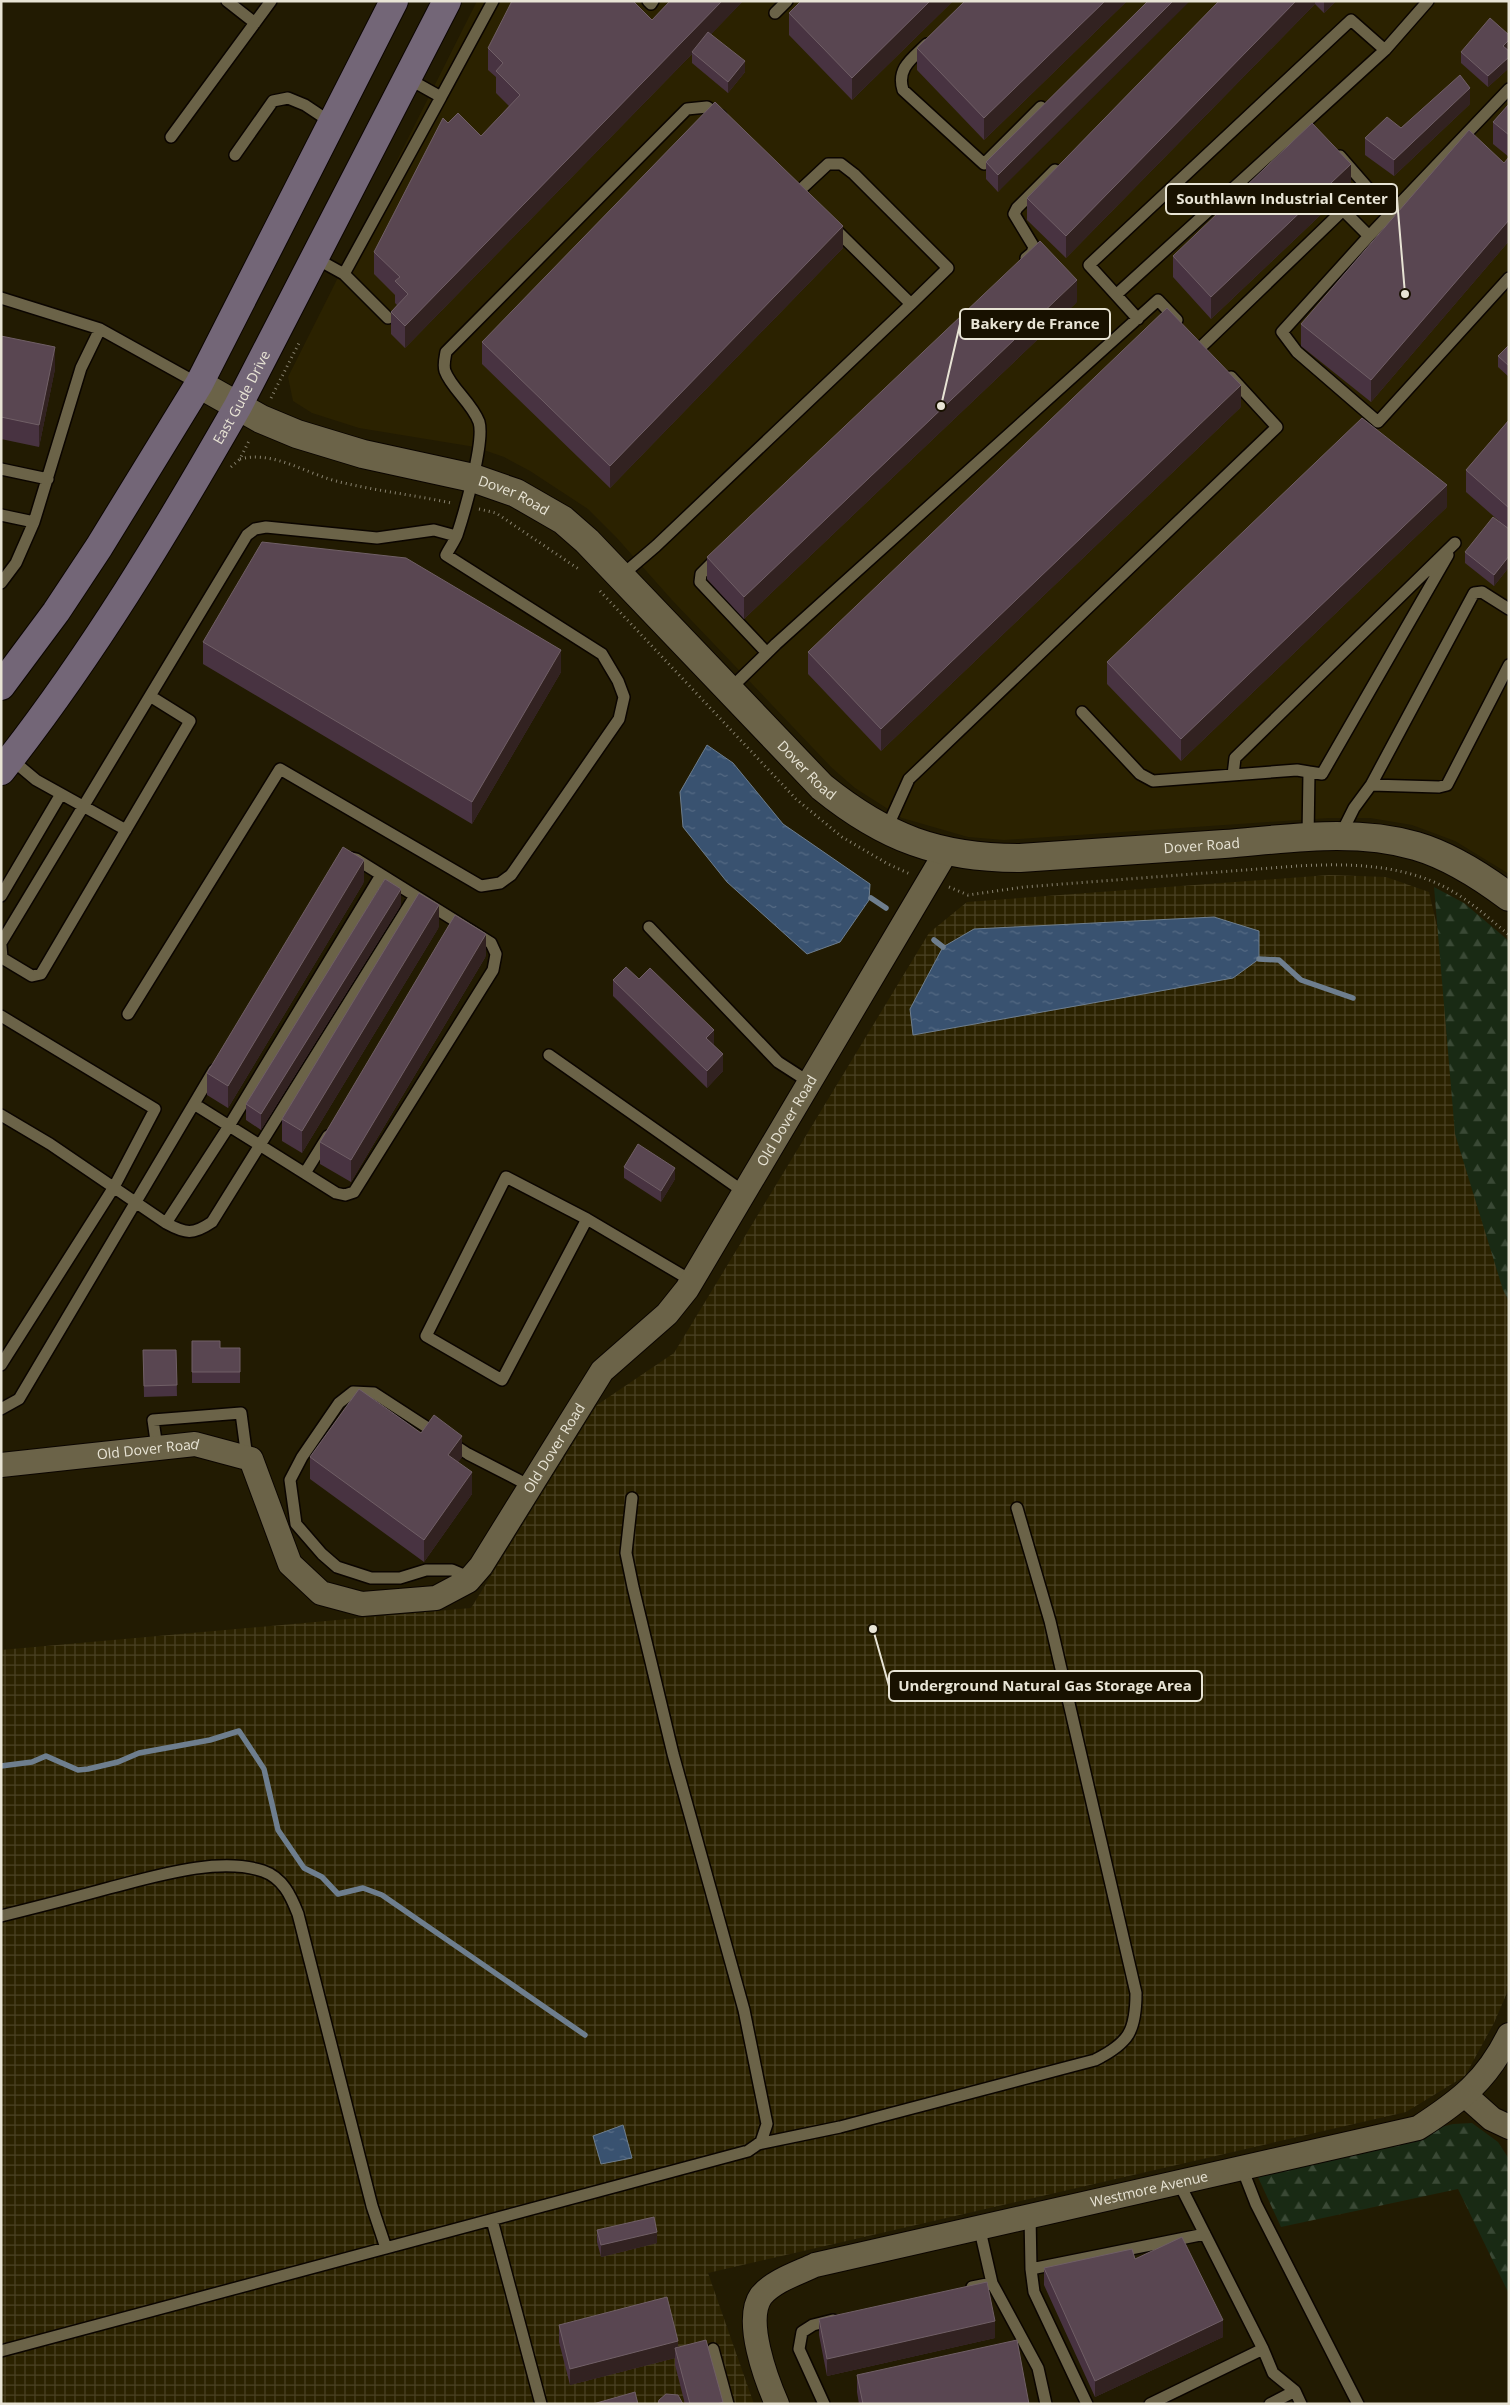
<svg xmlns="http://www.w3.org/2000/svg" width="1510" height="2405" font-family="'Open Sans',sans-serif">
  <defs>
    <pattern id="industrial-grid" width="8" height="8" patternUnits="userSpaceOnUse" patternTransform="scale(1.25)"><rect width="8" height="8" fill="#2b2200"/><path d="M0 4h8M4 0v8" fill="none" stroke="#4a4224"/></pattern>
    <pattern id="forest-firs" width="22" height="20" patternUnits="userSpaceOnUse" patternTransform="scale(1.25)"><rect width="22" height="20" fill="#192a14"/><path d="M5 1l3.5 6h-7zM16 11l3.5 6h-7z" fill="#3a4935"/></pattern>
    <pattern id="water-ripples" width="26" height="14" patternUnits="userSpaceOnUse" patternTransform="scale(1.25)"><rect width="26" height="14" fill="#395270"/><path d="M2 4q2-2 4 0t4 0M15 11q2-2 4 0t4 0" fill="none" stroke="#566b84"/></pattern>
  </defs>
  <rect width="100%" height="100%" fill="#221b02"/>
  <!-- built -->
  <path fill="#2b2200" d="M477,1H1509V874L1455,841L1412,825L1370,818H1329L1004,840L968,837L902,818L855,788L832,768L672,600L616,537L588,509L530,471L504,457L475,447L359,428L312,413L293,401L288,377Z"/>
  <!-- industrial -->
  <path fill="url(#industrial-grid)" d="M1329,875L1386,877L1429,892L1509,1236V1988L1494,2023L1465,2076L1406,2112L708,2273L754,2404H1V1650L471,1608L597,1405L674,1353L929,933L967,902Z"/>
  <!-- forest -->
  <path fill="url(#forest-firs)" d="M1434,887L1464,903L1509,941V1301L1503,1290L1455,1134Z
    M1472,2123L1498,2142L1509,2159V2294L1458,2189L1281,2227L1256,2173L1453,2124Z"/>
  <!-- water -->
  <path fill="url(#water-ripples)" stroke="#6e7e8e" d="M707,745L733,763L783,824L870,884L869,900L840,942L807,954L727,882L683,827L680,792Z
    M1214,917L1259,931V959L1233,978L913,1035L910,1009L943,947L974,929Z
    M623,2125L632,2158L601,2164L593,2136Z"/>
  <g fill="none" stroke-linecap="round" stroke-linejoin="round">
    <!-- stream -->
    <path stroke="#6e7e8e" stroke-width="5.5" d="M871,898L886,908
      M934,940L943,947
      M1259,959L1279,960L1301,980L1353,998
      M1,1766L32,1762L46,1756L78,1770L88,1769L118,1762L139,1753L210,1740L239,1731L264,1769L278,1830L304,1868L322,1877L338,1894L363,1888L382,1895L585,2035"/>
    <defs>
      <path id="service" d="M227,1L255,23
        M648,1L651,4L653,1
        M775,13L787,1
        M927,44C913,58 896,68 903,90L984,164L1041,107
        M441,97L493,1
        M171,137L271,1
        M235,155L273,101L288,98L305,105L332,123
        M798,192L828,164H841L854,174L948,268L911,304
        M1343,210L1369,236L1282,332L1297,352L1378,422L1509,278
        M1369,236L1509,89
        M315,258L344,274L441,97L407,78
        M1026,258L1032,253L1034,247L1014,214L1017,208L1055,170
        M344,274L388,318
        M1117,294L1385,50
        M1,298L100,329L199,384
        M1138,319L1089,265L1351,20L1385,50L1428,1
        M1202,346L1367,187L1340,156
        M1,469L48,479
        M1,515L34,522L81,368L100,329
        M717,558L701,574L700,582L767,653
        M621,576L656,546L911,304L833,227
        M1,583L16,563L34,522
        M730,689L776,644L1158,300L1177,320
        M1082,712L1140,774L1153,781L1297,770L1309,772L1308,837
        M11,759L36,780L126,830
        M1309,772L1322,774L1448,555
        M1233,775L1235,758L1455,543
        M1371,785L1439,787L1447,785L1509,665
        M886,830L909,779L1277,427L1231,377
        M1341,834L1354,808L1371,785L1474,593L1482,592L1509,609
        M1,896L61,794
        M649,927L778,1062L809,1082
        M1,943L247,535L255,529L266,527L377,538L434,530L456,536
        M1,946L2,958L32,976L41,974L190,721L150,696
        M128,1014L280,769L481,886L500,883L511,875L619,719L624,697L618,681L602,654L446,555C449,549 454,542 457,535C464,514 485,441 479,422C472,403 451,388 445,371C443,365 445,358 446,352L687,109L707,107L721,116
        M1,1016L155,1109L114,1187L1,1365
        M549,1055L744,1192
        M194,1104L336,1193L345,1195L354,1192L493,970L496,954L491,943L356,859L352,858
        M1,1115L50,1144L166,1223C186,1234 193,1235 212,1222L415,896
        M305,1173L328,1136
        M587,1219L502,1380L426,1336L506,1177L587,1219L692,1281
        M166,1223L229,1126L381,875
        M1,1409L19,1399L214,1070
        M157,1448L153,1420L241,1413L247,1458
        M471,1578L452,1570H426L400,1578H371L337,1567L322,1554L296,1524L290,1480L302,1457L339,1403L353,1392L374,1393L468,1454L530,1486
        M1,1916C37,1907 73,1898 109,1888C153,1877 218,1856 263,1871C283,1878 291,1896 298,1914L372,2206L386,2248
        M758,2144L840,2127L1095,2060C1129,2043 1136,2031 1136,1993L1050,1621L1017,1508
        M1242,2168L1256,2204L1358,2404
        M1030,2215L1031,2269L1034,2292L1087,2404
        M492,2220L541,2404
        M979,2226L992,2283L1038,2368L1046,2404
        M1031,2269L1205,2234
        M972,2287L992,2283
        M713,2349L728,2404
        M1263,2349L1273,2373L1295,2391L1301,2404
        M1,2351L748,2151L761,2142L767,2124L744,2010L673,1754L633,1587L626,1553L632,1498
        M824,2404L799,2349L802,2332L813,2325L833,2320
        M1150,2404L1263,2349L1179,2183
        M1270,2404L1295,2391"/>
      <g id="minor">
        <path id="s1" d="M1,1465L195,1444L251,1459L290,1564L321,1593L362,1604L436,1598L468,1581L481,1566L602,1371L667,1314L687,1289L946,852"/>
        <path d="M1465,2095L1492,2119L1509,2127"/>
        <path id="s2" d="M777,2404C766,2379 744,2320 761,2296C773,2281 798,2273 815,2265L1418,2128C1460,2101 1487,2080 1509,2035"/>
      </g>
      <g id="tertiary">
        <path id="s3" d="M199,384L261,419L297,434L363,454L473,478L516,493L563,520L587,541L822,787C885,838 939,858 1020,858C1088,853 1156,849 1224,844C1288,839 1353,828 1416,846C1450,856 1481,876 1509,897"/>
      </g>
      <g id="secondary">
        <path d="M1,686L56,612L99,547L199,384L394,1"/>
        <path id="s4" d="M1,771C91,657 166,532 238,406L447,1"/>
      </g>
    </defs>
    <!-- service casing -->
    <use href="#service" stroke="#0b0500" stroke-width="14"/>
    <!-- minor casing -->
    <use href="#minor" stroke="#0b0500" stroke-width="26"/>
    <!-- tertiary casing -->
    <use href="#tertiary" stroke="#0b0500" stroke-width="30"/>
    <!-- secondary casing -->
    <use href="#secondary" stroke="#0b0500" stroke-width="30"/>
    <!-- path -->
    <path stroke="#88826f" stroke-width="3" stroke-dasharray="1 4" stroke-linecap="butt" d="M271,398L300,341
      M240,459C274,450 308,475 340,482C377,491 414,495 451,503
      M231,467L240,459L250,439
      M479,509L496,513L580,570
      M600,591L796,799L842,837L888,864L910,874
      M949,887L968,895L1024,887L1297,866C1351,863 1409,864 1457,894C1476,906 1492,921 1509,935"/>
    <!-- service -->
    <use href="#service" stroke="#6b6348" stroke-width="11"/>
    <!-- minor -->
    <use href="#minor" stroke="#6b6348" stroke-width="24"/>
    <!-- tertiary -->
    <use href="#tertiary" stroke="#6b6348" stroke-width="28"/>
    <!-- secondary -->
    <use href="#secondary" stroke="#736677" stroke-width="28"/>
  </g>
  <!-- wall -->
  <path fill="#483341" d="M670,1H743L711,34L745,72L728,93L692,63V54L405,348L391,334V312L397,305L395,303V295L374,274V252L448,123L481,136L509,106L496,93V77L488,70V48L652,20Z
    M953,1L852,100L789,35V13Z
    M965,1H1127L984,140L917,70V48Z
    M1148,1L998,192L986,179V162Z
    M1219,1H1336L1324,13L1315,4L1066,258L1027,220V198Z
    M1509,35V68L1488,87L1461,63V52Z
    M1470,104L1394,176L1365,155V138L1401,128Z
    M1509,104V241L1371,402L1301,346V324L1504,163L1509,157L1493,144V122Z
    M1351,186L1211,319L1173,277V256Z
    M843,248L610,488L482,364V342Z
    M1077,302L744,619L707,579V557Z
    M1,336L55,369L39,447L1,439Z
    M1509,345V377L1498,367V356Z
    M1241,407L881,751L808,674V652Z
    M1509,420V567L1494,586L1465,563V552L1499,521L1466,492V470Z
    M1447,507L1181,761L1107,684V662Z
    M203,642L561,672L472,824L203,664Z
    M364,882L228,1108L207,1095V1073Z
    M401,905L261,1130L246,1120V1104Z
    M439,927L302,1153L282,1141V1119Z
    M486,956L351,1182L320,1164V1142Z
    M639,979L714,1045L723,1071L707,1088L613,996V980Z
    M624,1167L675,1179L661,1202L624,1178Z
    M192,1341L220,1348H240V1383H192Z
    M143,1350H176L177,1396L144,1397Z
    M421,1433L462,1457L458,1462L472,1494L424,1562L310,1479V1457Z
    M597,2230L657,2243L601,2257L597,2242Z
    M1135,2259L1223,2337L1095,2397L1044,2285V2268Z
    M819,2319L995,2338L827,2376L819,2335Z
    M559,2325L678,2347L723,2404H685L675,2365V2358L570,2385L559,2342Z
    M857,2375L1029,2404H859L857,2392Z"/>
  <!-- shaded-wall -->
  <path fill="#322221" d="M722,1H743L693,53L692,52V54L405,348V326Z
    M930,1H953L852,100V78Z
    M1105,1H1127L984,140V118Z
    M1173,1H1190L998,192V175Z
    M1296,1H1315V4L1066,258V236Z
    M1324,1H1336L1324,13Z
    M1509,40V51L1503,46Z
    M1509,57V68L1488,87V76Z
    M745,61V72L728,93V82Z
    M1470,88V104L1394,176V160Z
    M1351,164V186L1211,319V297Z
    M1509,220V241L1371,402V380Z
    M843,226V248L610,488V466Z
    M1077,280V302L744,619V597Z
    M55,347V369L39,447V425Z
    M1241,385V407L881,751V729Z
    M1447,485V507L1181,761V739Z
    M1509,556V567L1494,586V575Z
    M561,650V672L472,824V802Z
    M364,860V882L228,1108V1086Z
    M401,889V905L261,1130V1114Z
    M439,905V927L302,1153V1131Z
    M486,934V956L351,1182V1160Z
    M714,1030V1047L706,1038Z
    M723,1054V1071L707,1088V1071Z
    M675,1168V1179L661,1202V1191Z
    M462,1436V1457L448,1477V1455Z
    M472,1472V1494L424,1562V1540Z
    M657,2232V2243L601,2257V2245Z
    M1223,2320V2337L1095,2397V2381Z
    M995,2321V2338L827,2376V2359Z
    M678,2341V2357L675,2348V2358L570,2385V2369Z"/>
  <!-- building -->
  <path fill="#594651" stroke="#705f66" d="M512,1H633L652,20L670,1H722L405,326L391,312L408,294L395,281L400,277L374,252L443,118L448,123L458,113L481,136L520,95L496,71L503,63L488,48Z
    M801,1H930L852,78L789,13Z
    M965,1H1105L984,118L917,48Z
    M1148,1H1173L998,175L986,162Z
    M1219,1H1296L1066,236L1027,198Z
    M1490,18L1509,35V40L1503,46L1509,51V57L1488,76L1461,52Z
    M708,32L745,61L728,82L692,52Z
    M1460,75L1470,88L1394,160L1365,138L1387,117L1401,128Z
    M715,102L843,226L610,466L482,342Z
    M1509,104V135L1493,122Z
    M1312,123L1351,164L1211,297L1173,256Z
    M1469,130L1504,163L1509,157V220L1371,380L1301,324Z
    M1040,241L1077,280L744,597L707,557Z
    M1167,308L1241,385L881,729L808,652Z
    M1,336L55,347L39,425L1,417Z
    M1509,345V366L1498,356Z
    M1362,418L1447,485L1181,739L1107,662Z
    M1509,420V508L1466,470Z
    M1493,517L1509,529V556L1494,575L1465,552Z
    M262,542L406,558L561,650L472,802L203,642Z
    M343,847L364,860L228,1086L207,1073Z
    M385,879L401,889L261,1114L246,1104Z
    M419,893L439,905L302,1131L282,1119Z
    M455,915L486,934L351,1160L320,1142Z
    M626,967L639,979L650,968L714,1030L706,1038L723,1054L707,1071L613,980Z
    M638,1144L675,1168L661,1191L624,1167Z
    M192,1341H220V1348H240V1372H192Z
    M143,1350H176L177,1385L144,1386Z
    M359,1389L421,1433L434,1415L462,1436L448,1455L472,1472L424,1540L310,1457Z
    M654,2217L657,2232L601,2245L597,2230Z
    M1182,2237L1223,2320L1095,2381L1044,2268L1132,2249L1135,2259Z
    M987,2282L995,2321L827,2359L819,2319Z
    M667,2297L678,2341L570,2369L559,2325Z
    M706,2340L723,2402L717,2404H690L675,2348Z
    M1017,2340L1029,2404H863L857,2375Z
    M635,2392L638,2404H593Z
    M666,2394L678,2395L683,2404H658L659,2400Z"/>
  <g text-anchor="middle" stroke-width="4" stroke-linejoin="round" paint-order="stroke">
    <!-- street labels -->
    <g font-size="14" fill="#e8e4d5" stroke="#181100">
      <text dy="5" stroke="none"><textPath href="#s4" startOffset="445">East Gude Drive</textPath></text>
      <text dy="5" stroke="none"><textPath href="#s3" startOffset="336">Dover Road</textPath></text>
      <text dy="5" stroke="none"><textPath href="#s3" startOffset="741">Dover Road</textPath></text>
      <text dy="5" stroke="none"><textPath href="#s3" startOffset="1161">Dover Road</textPath></text>
      <text dy="5" stroke="none"><textPath href="#s1" startOffset="1124">Old Dover Road</textPath></text>
      <text dy="5" stroke="none"><textPath href="#s1" startOffset="719">Old Dover Road</textPath></text>
      <text dy="5" stroke="none"><textPath href="#s1" startOffset="148">Old Dover Road</textPath></text>
      <text dy="5" stroke="none"><textPath href="#s2" startOffset="518">Westmore Avenue</textPath></text>
    </g>
  </g>
  <!-- callouts -->
  <path fill="none" stroke="#e8e4d5" stroke-width="2" d="M1405 294L1397 199M941 406L960 324M873 1629L889 1686"/>
  <g fill="#e8e4d5" stroke="#181100" stroke-width="2">
    <circle cx="1405" cy="294" r="5"/>
    <circle cx="941" cy="406" r="5"/>
    <circle cx="873" cy="1629" r="5"/>
  </g>
  <g fill="#181100" stroke="#e8e4d5" stroke-width="2">
    <rect x="1166" y="184" width="231" height="30" rx="5"/>
    <rect x="960" y="309" width="150" height="30" rx="5"/>
    <rect x="889" y="1671" width="313" height="30" rx="5"/>
  </g>
  <g font-size="15" text-anchor="middle" font-weight="bold" fill="#e8e4d5">
    <text x="1282" y="204">Southlawn Industrial Center</text>
    <text x="1035" y="329">Bakery de France</text>
    <text x="1045" y="1691">Underground Natural Gas Storage Area</text>
  </g>
  <!-- border -->
  <rect width="1510" height="2405" fill="none" stroke="#e8e4d5" stroke-width="5"/>
</svg>
